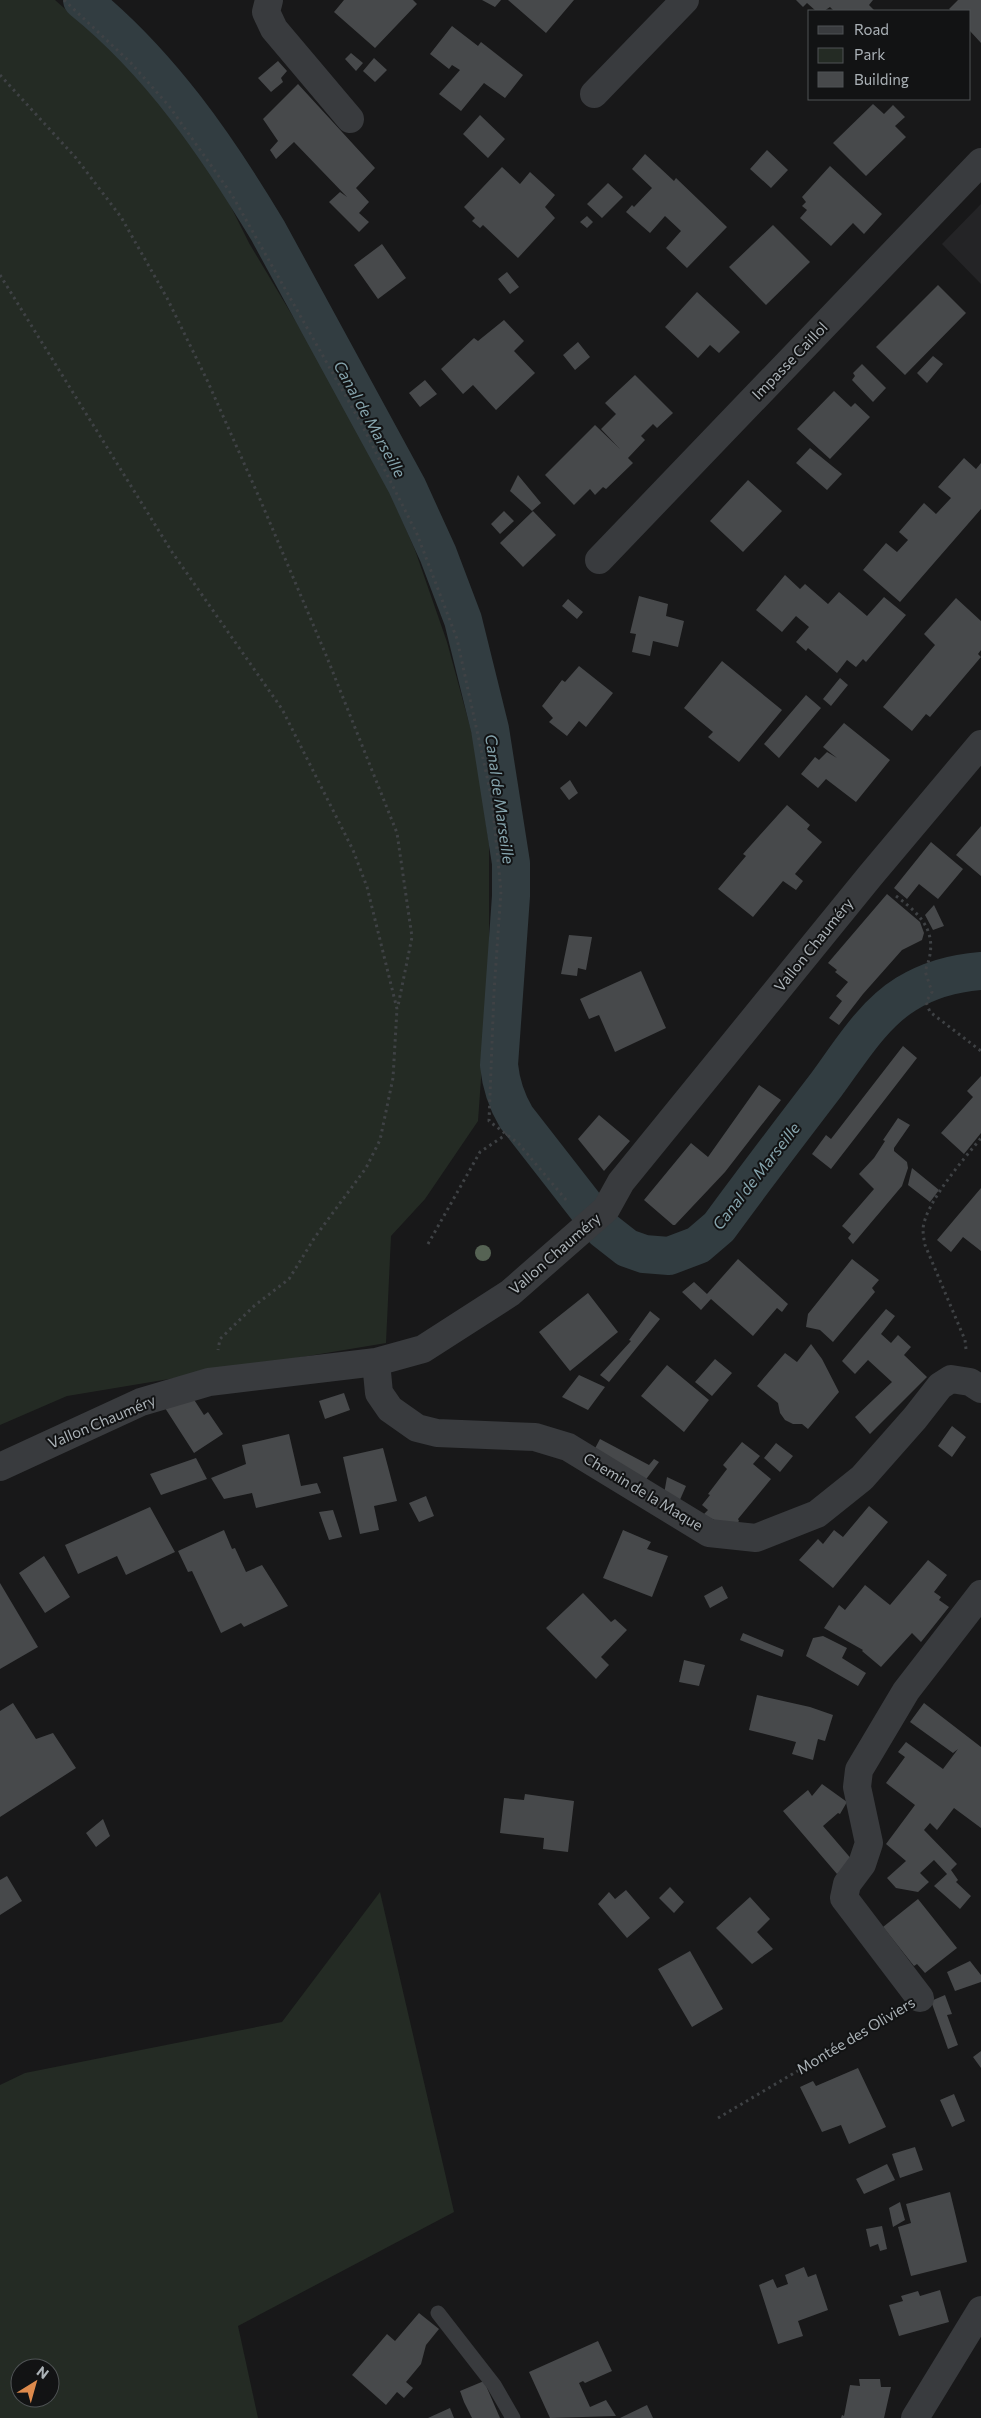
<svg xmlns="http://www.w3.org/2000/svg" width="981" height="2418" font-family="Commissioner,sans-serif">
  <rect width="100%" height="100%" fill="#181819"/>
  <!-- built -->
  <path fill="#242426" d="M981,204V284L942,244Z"/>
  <!-- green -->
  <path fill="#242b24" fill-rule="evenodd" d="M0,0H55L185,115L249,243L338,392L380,469L415,550L447,642L475,745L489,844V967L478,1121L425,1199L391,1236L386,1343L67,1396L0,1425Z
    M380,1892L454,2212L238,2326L258,2418H0V2085L25,2073L282,2022ZM20,2368H50V2398H20Z"/>
  <g fill="none" stroke-linecap="round" stroke-linejoin="round">
    <!-- canal -->
    <path stroke="#323d41" stroke-width="38" d="M82,0C160,63 217,146 268,231L407,486L438,554L463,620L490,729L511,863V896L499,1065C501,1085 506,1100 516,1117L604,1230L627,1248L644,1254L669,1256L698,1245L719,1227C754,1179 790,1132 826,1085C849,1054 872,1015 906,994C929,980 954,973 981,971"/>
  </g>
  <!-- building -->
  <path fill="#47494b" d="M344,0H413L417,4L375,48L334,12Z
    M482,0H501L495,7Z
    M508,0H574L546,33Z
    M796,0H873L869,5L875,11H834L830,7L824,11H816L807,3L803,7Z
    M958,0H981V43L970,31V11H952L949,9Z
    M452,26L478,46L481,42L523,75L505,98L484,83L461,111L439,94L460,70L452,65L449,69L430,54Z
    M351,53L363,63L356,71L345,59Z
    M374,58L387,70L375,82L363,71Z
    M278,61L287,71L281,78L283,82L271,92L258,78Z
    M298,84L375,168L356,188L369,202L359,213L369,222L359,232L329,202L340,192L347,197L294,142L276,159L270,150L278,141L263,119Z
    M873,104L884,114L893,105L905,117L895,126L906,137L866,176L833,143Z
    M480,115L505,139L488,158L463,134Z
    M767,150L788,170L771,188L750,169Z
    M645,154L674,181L676,178L727,227L687,268L666,248L681,231L665,216L650,233L626,212L632,205L634,207L652,188L632,169Z
    M830,166L882,214L864,234L853,223L831,246L800,218L807,210L802,206L806,202L802,197Z
    M502,167L520,184L530,172L555,195L545,207L555,218L518,258L483,225L480,228L472,221L475,218L464,207Z
    M608,183L623,197L602,218L587,204Z
    M587,216L593,222L587,228L580,222Z
    M773,225L810,262L766,305L729,267Z
    M382,244L406,278L378,299L354,265Z
    M507,272L519,287L510,294L498,279Z
    M938,285L966,313L905,375L876,347Z
    M697,292L740,332L719,353L710,345L698,358L665,327Z
    M504,320L524,341L514,351L535,373L496,410L473,385L463,394L441,369L474,338L478,341Z
    M578,342L590,357L575,370L563,355Z
    M933,356L943,364L927,383L917,373Z
    M862,364L886,388L873,402L852,380L855,376L853,373Z
    M635,375L673,413L657,428L653,424L641,436L645,440L628,458L633,463L606,489L603,487L595,495L590,489L574,505L545,475L595,425L620,449L601,429L616,414L605,403Z
    M425,380L437,394L420,407L409,393Z
    M834,391L851,407L855,403L870,417L830,459L797,429Z
    M810,448L842,474L827,490L796,463Z
    M964,458L976,469L981,463V509L900,602L863,570L886,543L897,552L908,540L899,532L924,503L936,514L951,498L938,487Z
    M518,475L541,503L532,511L510,491Z
    M748,480L782,511L743,552L710,521Z
    M504,511L514,521L500,534L491,524Z
    M533,511L556,535L523,567L500,543Z
    M785,575L800,589L805,584L828,604L839,592L867,616L884,597L906,615L866,662L863,659L856,667L847,660L837,673L808,648L806,651L796,642L809,627L796,616L782,632L756,610Z
    M639,596L668,604L666,616L684,621L678,647L653,641L650,656L632,652L636,634L630,633Z
    M956,598L981,621V650L978,654L981,657L930,717L926,714L912,731L883,707L935,645L924,634Z
    M568,599L583,612L577,619L562,606Z
    M722,661L782,710L739,762L708,737L713,732L684,708Z
    M579,666L613,693L586,727L579,721L567,736L549,722L553,718L542,706L562,680L565,682Z
    M840,678L848,685L831,706L823,699Z
    M806,695L821,708L779,758L764,744Z
    M844,723L890,760L856,802L826,779L818,788L801,774L815,757L819,760L827,752L837,758L823,747Z
    M570,780L578,793L569,800L560,788Z
    M787,805L810,825L807,829L822,842L795,874L803,881L796,890L783,881L753,917L718,889L746,856L743,854Z
    M981,826V876L956,855Z
    M931,842L963,869L938,899L919,884L907,899L894,888Z
    M887,894L920,922L924,933L922,940L902,950L863,994L839,1025L829,1018L842,1001L836,996L848,982L835,972L837,970L828,963Z
    M934,905L944,926L933,930L925,915Z
    M569,935L592,937L586,970L578,968L577,976L561,974Z
    M641,971L666,1028L615,1052L599,1015L589,1019L580,999Z
    M903,1046L917,1058L831,1169L812,1154L826,1135L831,1139Z
    M981,1076V1133L964,1154L941,1133L973,1097L967,1091Z
    M759,1085L781,1100L725,1172L675,1225H673L644,1200L691,1143L708,1157Z
    M599,1115L630,1141L604,1171L578,1139Z
    M898,1118L910,1125L894,1148V1151L907,1162L908,1168L902,1186L853,1244L848,1238L851,1234L842,1226L874,1189L859,1174L874,1158L885,1141L883,1140Z
    M912,1168L939,1190L930,1202L908,1185Z
    M981,1188V1251L963,1237L951,1252L937,1240Z
    M738,1259L788,1304L782,1312L777,1308L753,1336L711,1299L701,1310L682,1292L694,1282L707,1294Z
    M852,1259L879,1280L872,1288L875,1292L833,1342L820,1330L806,1327L808,1314Z
    M588,1293L618,1332L570,1371L539,1332Z
    M886,1309L895,1316L881,1334L891,1343L898,1335L911,1347L904,1355L927,1377L870,1434L855,1417L892,1382L868,1360L855,1374L842,1361Z
    M650,1311L660,1319L609,1382L600,1375L631,1341L629,1340Z
    M811,1344L822,1359L839,1392L808,1429L802,1424H793L785,1420L780,1413L778,1403L757,1386L785,1353L797,1362Z
    M715,1359L732,1373L712,1396L695,1382Z
    M667,1365L709,1400L684,1432L641,1396Z
    M579,1375L605,1387L588,1410L562,1397Z
    M344,1393L350,1410L325,1419L319,1401Z
    M193,1398L204,1415L208,1412L223,1434L194,1453L165,1408Z
    M952,1426L966,1437L952,1457L938,1446Z
    M289,1434L301,1486L317,1483L321,1493L256,1508L252,1493L224,1499L211,1478L246,1464L242,1445Z
    M600,1439L649,1465L654,1459L659,1462L644,1482L592,1454Z
    M742,1442L760,1456L753,1464L771,1479L738,1519L739,1521L733,1528L703,1515L708,1510L702,1505L710,1495L708,1494L727,1469L723,1465Z
    M776,1443L793,1456L780,1472L764,1458Z
    M383,1448L397,1501L374,1506L379,1530L360,1534L343,1457Z
    M196,1458L207,1479L161,1495L150,1474Z
    M667,1477L686,1486L679,1502L664,1494Z
    M426,1496L434,1516L419,1522L409,1503Z
    M869,1506L888,1522L833,1588L799,1560L818,1539L823,1544L834,1530L843,1537Z
    M150,1507L175,1552L126,1575L117,1556L78,1574L65,1545Z
    M333,1510L342,1537L329,1540L319,1512Z
    M224,1530L232,1549L235,1548L246,1572L262,1565L288,1606L244,1627L241,1623L221,1633L192,1571L188,1572L178,1551Z
    M623,1530L651,1542L647,1549L668,1556L652,1597L603,1578Z
    M44,1556L70,1597L45,1613L19,1573Z
    M928,1560L947,1575L934,1592L941,1597L939,1600L949,1607L921,1642L912,1633L881,1667L862,1651L863,1650L824,1628L839,1605L845,1610L865,1585L890,1605Z
    M0,1583L38,1647L0,1669Z
    M722,1586L728,1598L710,1608L704,1596Z
    M583,1593L611,1622L615,1619L627,1630L601,1657L609,1665L596,1679L546,1628Z
    M743,1633L784,1650L782,1657L740,1640Z
    M823,1636L847,1648L842,1658L866,1673L858,1686L806,1656L813,1638Z
    M684,1660L705,1665L699,1686L679,1682Z
    M757,1695L810,1707L833,1715L825,1741L818,1739L813,1760L792,1754L796,1742L749,1730Z
    M13,1703L36,1739L53,1733L76,1768L0,1817V1711Z
    M924,1703L981,1747V1828L954,1808L937,1830L930,1823L924,1830L957,1864L951,1870L958,1880L956,1882L971,1896L960,1909L934,1886L947,1874L934,1860L920,1873L929,1882L918,1892L896,1888L887,1878L906,1861L886,1844L915,1805L886,1783L905,1757L898,1752L906,1742L943,1769L958,1749L953,1753L910,1722Z
    M822,1784L847,1802L840,1814L838,1813L823,1826L854,1862L837,1874L783,1811L808,1790L812,1796Z
    M525,1794L574,1801L568,1852L543,1849L544,1838L500,1833L504,1798L524,1800Z
    M103,1819L110,1836L96,1847L86,1833Z
    M7,1876L22,1901L0,1915V1880Z
    M670,1887L684,1902L674,1913L659,1898Z
    M626,1890L650,1918L627,1938L598,1904L609,1892L615,1899Z
    M750,1897L770,1919L757,1932L773,1949L752,1964L716,1928Z
    M918,1899L957,1948L925,1973L917,1964L914,1966L883,1927Z
    M690,1951L723,2009L692,2027L658,1969Z
    M970,1961L981,1975V1982L955,1991L947,1972Z
    M945,1995L952,2014L947,2015L958,2045L948,2049L931,2001Z
    M981,2051V2068L973,2057Z
    M858,2068L886,2127L849,2144L841,2125L822,2132L800,2087L813,2081L816,2086Z
    M954,2094L965,2121L952,2127L940,2100Z
    M915,2147L923,2170L900,2178L892,2154Z
    M887,2164L895,2180L864,2194L856,2179Z
    M950,2192L967,2262L911,2276L898,2227L911,2223L906,2204Z
    M900,2202L905,2220L893,2227L889,2208Z
    M882,2226L887,2249L880,2251L878,2244L870,2247L866,2229Z
    M804,2267L808,2277L816,2274L828,2310L798,2321L803,2336L778,2344L759,2285L773,2279L777,2288L788,2284L785,2275Z
    M940,2290L949,2322L899,2336L889,2305L903,2301L901,2296L918,2291L920,2296Z
    M419,2313L439,2329L426,2345L421,2364L406,2382L413,2388L404,2398L397,2392L386,2405L352,2375L387,2334L395,2341Z
    M598,2341L612,2371L585,2383L583,2381L579,2383L590,2407L606,2400L616,2416L550,2418L529,2372Z
    M859,2379H880L881,2387H891L884,2418H841L842,2415L844,2416L850,2385L860,2386Z
    M484,2381L500,2418H472L464,2402L460,2391Z
    M647,2405L653,2418H620Z
    M450,2408L454,2418H428Z"/>
  <g fill="none" stroke-linecap="round" stroke-linejoin="round">
    <!-- path -->
    <path stroke="#3f4245" stroke-width="3" stroke-dasharray="2.5 4" stroke-linecap="butt" d="M64,0L131,63L169,106L232,195L362,425L417,534L457,639L492,800L501,891L494,992L489,1121L519,1144L567,1201
      M0,75L76,158L121,217L167,298L207,380L259,497L326,655L397,833L412,937L398,1006
      M0,275L172,552L282,709L353,850L367,887L397,1009L393,1078L380,1140L366,1168L315,1237L289,1279L254,1306L220,1339L218,1350
      M896,896C924,917 940,935 925,971L932,992L926,1002L930,1012L981,1051
      M428,1244L480,1152L507,1134
      M966,1349L965,1340L925,1245C924,1240 923,1234 923,1229C925,1203 964,1159 981,1138
      M718,2118L894,2014"/>
    <!-- service -->
    <path stroke="#393b3e" stroke-width="15" d="M438,2313L494,2385L513,2418"/>
    <!-- minor -->
    <path stroke="#393b3e" stroke-width="28" d="M269,0L266,12L274,29L350,119
      M594,94L685,0
      M599,560L981,162
      M376,1362L379,1393L390,1409L417,1428L437,1433L535,1437L568,1447L709,1533L756,1538L817,1514L862,1478L915,1418L940,1386L951,1379L970,1382L981,1389
      M0,1467L141,1402L209,1382L376,1362L423,1349L510,1293L606,1209L621,1182L870,876L981,744
      M920,1998L844,1898L847,1884L862,1864L869,1843L857,1787L859,1770L906,1691L981,1594
      M915,2418L981,2310"/>
  </g>
  <!-- trees -->
  <circle fill="#566354" cx="483" cy="1253" r="8"/>
  <g text-anchor="middle" stroke-width="4" stroke-linejoin="round" paint-order="stroke">
    <!-- street labels -->
    <g font-size="15" fill="#abb2b7" stroke="#121314">
      <text transform="translate(790 361) rotate(-46)" y="5">Impasse Caillol</text>
      <text transform="translate(814 945) rotate(-51)" y="5">Vallon Chauméry</text>
      <text transform="translate(555 1254) rotate(-41)" y="5">Vallon Chauméry</text>
      <text transform="translate(102 1422) rotate(-23)" y="5">Vallon Chauméry</text>
      <text transform="translate(643 1492) rotate(31)" y="5">Chemin de la Maque</text>
      <text transform="translate(856 2036) rotate(-31)" y="5">Montée des Oliviers</text>
    </g>
    <!-- water labels -->
    <g font-size="16" font-style="italic" fill="#86a5ae" stroke="#121314">
      <text transform="translate(370 419) rotate(61)" y="6">Canal de Marseille</text>
      <text transform="translate(500 799) rotate(82)" y="6">Canal de Marseille</text>
      <text transform="translate(756 1176) rotate(-52)" y="6">Canal de Marseille</text>
    </g>
  </g>
  <!-- legend -->
  <rect x="808" y="10" width="162" height="90" fill="#121314" stroke="#4f5355"/>
  <rect x="818" y="26" width="25" height="8" fill="#393b3e" stroke="#4f5355"/>
  <text x="854" y="35" font-size="15" fill="#abb2b7">Road</text>
  <rect x="818" y="48" width="25" height="15" fill="#242b24" stroke="#4f5355"/>
  <text x="854" y="60" font-size="15" fill="#abb2b7">Park</text>
  <rect x="818" y="72" width="25" height="15" fill="#47494b" stroke="#4f5355"/>
  <text x="854" y="85" font-size="15" fill="#abb2b7">Building</text>
  <!-- north arrow -->
  <g transform="translate(35 2383) rotate(37)"><circle r="24" fill="#121314" stroke="#4f5355"/>
  <path d="M0-4L9 19L0 12L-9 19Z" fill="#dd8a4c"/>
  <text y="-8" font-size="14" font-weight="bold" text-anchor="middle" fill="#abb2b7">N</text>
  </g>
</svg>
